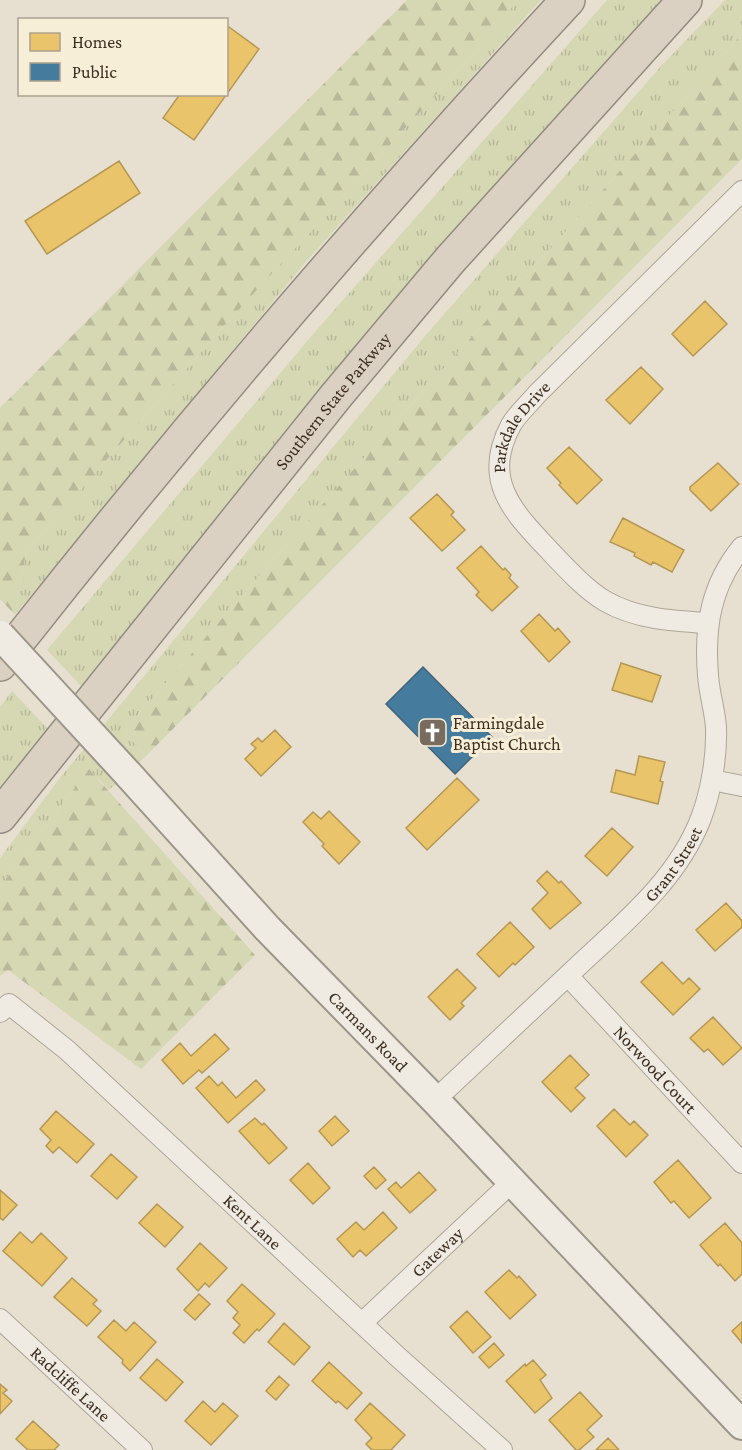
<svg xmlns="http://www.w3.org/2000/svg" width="742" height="1450" font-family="'Crimson Pro',serif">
  <defs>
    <pattern id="grass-tufts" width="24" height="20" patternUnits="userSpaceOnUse" patternTransform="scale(1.5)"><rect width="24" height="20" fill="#d6d7b3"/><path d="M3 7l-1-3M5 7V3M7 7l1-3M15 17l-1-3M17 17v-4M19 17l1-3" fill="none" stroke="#b9b99a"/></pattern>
    <pattern id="forest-firs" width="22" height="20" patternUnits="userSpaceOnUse" patternTransform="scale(1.5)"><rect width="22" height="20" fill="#d6d7b3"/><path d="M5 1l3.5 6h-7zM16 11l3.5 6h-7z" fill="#b9b99a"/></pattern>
  </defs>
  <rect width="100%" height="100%" fill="#e7e0d1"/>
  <!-- grass -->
  <path fill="url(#grass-tufts)" d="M517,0H541L304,264L15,615L26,552L222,328L497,28Z
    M607,0H668L443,241L84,689L47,650L314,333Z
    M725,0H742V34L280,552L124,731L146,756L109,790L89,769L0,887V858L59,779L425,336L662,65Z
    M12,691L49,730L0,789V707Z"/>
  <!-- forest -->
  <path fill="url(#forest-firs)" d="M407,0H517L497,28L222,328L26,552L15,615L0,599V408Z
    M742,34V159L146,756L124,731L280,552Z
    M89,769L255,955L141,1069L8,970L0,976V887Z"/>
  <!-- homes -->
  <path fill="#e9c46a" stroke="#b59754" stroke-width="1.5" d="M229,27L259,49L194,140L163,118L180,94H226V30Z
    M119,161L140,193L47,254L25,221Z
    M705,301L727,324L693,356L672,334Z
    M641,367L663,389L630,424L606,400Z
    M569,447L602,480L577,504L559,485L561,483L547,468Z
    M718,463L739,484L711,511L690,490V487Z
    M437,494L454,512L451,515L465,530L442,551L410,518Z
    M623,518L684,550L672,572L653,562L651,565L634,556L635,553L610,542Z
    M481,546L503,570L505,568L511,575L509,578L518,587L492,611L476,595L479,592L457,568Z
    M539,614L555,631L558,628L570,642L549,662L521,631Z
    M621,663L661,676L652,702L612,690Z
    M275,730L291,747L261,776L245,759L256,748L251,744L258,738L262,742Z
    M639,756L665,762L660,781L663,782L658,804L611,792L616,770L635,775Z
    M457,778L479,800L427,850L406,828Z
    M329,811L360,842L339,864L322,846L324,844L303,822L313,812L321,819Z
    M612,828L633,847L607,876L585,856Z
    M547,871L559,883L561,881L581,903L550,929L532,909L548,893L537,881Z
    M726,903L742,921V927L715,951L696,930Z
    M510,922L534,947L515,965L513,963L499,977L477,954Z
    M662,962L683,984L689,978L700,989L673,1015L641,982Z
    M457,969L476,988L461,1003L464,1006L450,1020L428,997Z
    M713,1017L742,1048L723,1065L708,1049L704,1052L690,1038Z
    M215,1034L229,1049L202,1073L199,1070L183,1084L162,1060L180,1043L191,1056Z
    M570,1055L589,1075L575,1088L585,1098L571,1112L542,1082Z
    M209,1076L218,1086L222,1082L236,1098L256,1080L265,1090L228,1123L196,1088Z
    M614,1109L630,1125L634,1121L648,1135L626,1157L597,1126Z
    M56,1111L94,1144L77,1163L59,1147L53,1153L46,1146L51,1140L40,1129Z
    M335,1116L349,1131L332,1146L319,1131Z
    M255,1118L262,1125L264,1123L287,1148L269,1164L239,1131Z
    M111,1154L137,1177L117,1199L91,1176Z
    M678,1160L711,1198L689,1218L674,1201L671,1203L654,1182Z
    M308,1163L330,1188L313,1204L290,1180Z
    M374,1167L386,1180L376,1189L364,1176Z
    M419,1172L436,1190L410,1213L388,1189L396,1182L401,1188Z
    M0,1190L17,1205L3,1220L0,1218Z
    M157,1204L183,1227L165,1247L139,1223Z
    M383,1212L397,1228L366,1256L360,1250L353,1257L337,1239L356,1222L364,1230Z
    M725,1223L742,1243V1274L735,1281L720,1264L718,1266L700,1245Z
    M20,1232L32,1243L41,1233L67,1258L42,1286L3,1251Z
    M200,1243L227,1268L209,1287L205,1283L198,1291L177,1269Z
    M509,1270L517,1278L519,1276L536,1295L510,1319L485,1292Z
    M72,1278L97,1300L93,1304L101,1311L87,1326L54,1297Z
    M242,1284L275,1314L259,1331L257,1329L244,1343L233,1333L240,1325L233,1318L238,1312L227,1301Z
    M199,1294L210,1304L195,1320L184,1310Z
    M467,1311L491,1337L473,1353L450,1327Z
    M114,1320L126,1331L134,1322L156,1342L130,1371L122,1363L123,1360L98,1337Z
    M742,1322V1343L732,1331Z
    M284,1323L310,1347L294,1365L268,1342Z
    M494,1343L504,1355L489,1368L479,1357Z
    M157,1359L183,1382L166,1401L140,1378Z
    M533,1360L546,1375L540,1380L552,1398L535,1413L506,1381L525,1364L526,1366Z
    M329,1362L362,1393L347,1409L338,1401L336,1403L312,1381Z
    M279,1376L289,1385L276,1400L266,1391Z
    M0,1384L7,1390L3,1393L12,1401L0,1414Z
    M580,1392L602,1416L587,1430L594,1437L579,1450H576L549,1420Z
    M203,1401L215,1412L223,1403L238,1416L211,1445L185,1421Z
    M370,1403L405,1435L391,1450H372L366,1444L372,1438L355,1420Z
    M33,1421L59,1445L54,1450H28L16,1439Z
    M608,1438L619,1450H596Z"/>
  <!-- public -->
  <path fill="#457b9d" stroke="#436478" stroke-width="1.5" d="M423,667L492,737L455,774L386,704Z"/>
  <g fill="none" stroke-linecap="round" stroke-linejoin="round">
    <defs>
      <g id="street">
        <path id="s1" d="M707,623C673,621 636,619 605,601C585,589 564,566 548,549C511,510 482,479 511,425C517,414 529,404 537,394L742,191"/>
        <path d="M712,780L742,786"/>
        <path id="s2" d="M568,976L742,1163"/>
        <path id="s3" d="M0,1012L9,1004L67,1050L398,1357L502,1450"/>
        <path id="s4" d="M435,1100C483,1055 530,1011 578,966C624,923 678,879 701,818C711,792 717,756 716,728C715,710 709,693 708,675C704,626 711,585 742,547"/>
        <path id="s5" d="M0,1319L142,1450"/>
        <path id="s6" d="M363,1322L512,1182"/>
      </g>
      <g id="secondary">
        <path id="s7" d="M128,774L267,928L435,1100L742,1425"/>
      </g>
      <g id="highway">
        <path d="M0,664C180,435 370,213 568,0"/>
        <path id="s8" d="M0,816L336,396L450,260L685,0"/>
      </g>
    </defs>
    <!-- street casing -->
    <use href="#street" stroke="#ada599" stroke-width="22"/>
    <!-- secondary casing -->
    <use href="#secondary" stroke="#9c958a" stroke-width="32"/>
    <!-- highway casing -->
    <use href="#highway" stroke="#928b80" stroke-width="36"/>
    <!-- street -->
    <use href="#street" stroke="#efebe3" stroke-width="20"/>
    <!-- secondary -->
    <use href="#secondary" stroke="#efebe3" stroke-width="28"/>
    <!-- highway -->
    <use href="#highway" stroke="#dad1c2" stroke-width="33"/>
    <defs>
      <path id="secondary-bridge" d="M0,635L128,774"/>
    </defs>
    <!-- secondary-bridge casing -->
    <use href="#secondary-bridge" stroke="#9c958a" stroke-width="32" stroke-linecap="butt"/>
    <!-- secondary-bridge -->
    <use href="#secondary-bridge" stroke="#efebe3" stroke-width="28"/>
  </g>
  <!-- icons -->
  <defs>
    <symbol id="church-square" viewBox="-11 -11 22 22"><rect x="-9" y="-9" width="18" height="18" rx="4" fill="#786c5e" stroke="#f7eed8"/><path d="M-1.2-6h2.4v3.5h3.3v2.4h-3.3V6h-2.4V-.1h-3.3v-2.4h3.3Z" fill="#fff"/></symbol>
  </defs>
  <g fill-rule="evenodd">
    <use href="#church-square" x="416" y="716" width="33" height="33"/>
  </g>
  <g text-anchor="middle" stroke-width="6" stroke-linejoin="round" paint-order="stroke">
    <!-- street labels -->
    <g font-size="18" fill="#3d2e20" stroke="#f7eed8">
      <text dy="6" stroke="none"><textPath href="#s8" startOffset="532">Southern State Parkway</textPath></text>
      <text dy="6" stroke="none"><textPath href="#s1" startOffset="327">Parkdale Drive</textPath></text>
      <text dy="6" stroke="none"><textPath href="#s4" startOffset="336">Grant Street</textPath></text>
      <text dy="6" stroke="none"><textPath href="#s7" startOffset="352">Carmans Road</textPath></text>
      <text dy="6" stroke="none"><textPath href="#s2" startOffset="128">Norwood Court</textPath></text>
      <text dy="6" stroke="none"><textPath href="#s3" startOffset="339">Kent Lane</textPath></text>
      <text dy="6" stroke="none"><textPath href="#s6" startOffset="102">Gateway</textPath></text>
      <text dy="6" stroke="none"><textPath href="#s5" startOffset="96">Radcliffe Lane</textPath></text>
    </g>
    <!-- poi labels -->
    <g font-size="18" fill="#3d2e20" stroke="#f7eed8" text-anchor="start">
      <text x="453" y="729">Farmingdale<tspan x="453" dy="21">Baptist Church</tspan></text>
    </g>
  </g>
  <!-- legend -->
  <rect x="18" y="18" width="210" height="78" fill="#f7eed8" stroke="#ada18e" stroke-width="1.5"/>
  <rect x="30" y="33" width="30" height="18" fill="#e9c46a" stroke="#ada18e" stroke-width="1.5"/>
  <text x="72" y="48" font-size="18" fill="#3d2e20">Homes</text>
  <rect x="30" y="63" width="30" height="18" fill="#457b9d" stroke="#ada18e" stroke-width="1.5"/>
  <text x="72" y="78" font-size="18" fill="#3d2e20">Public</text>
</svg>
